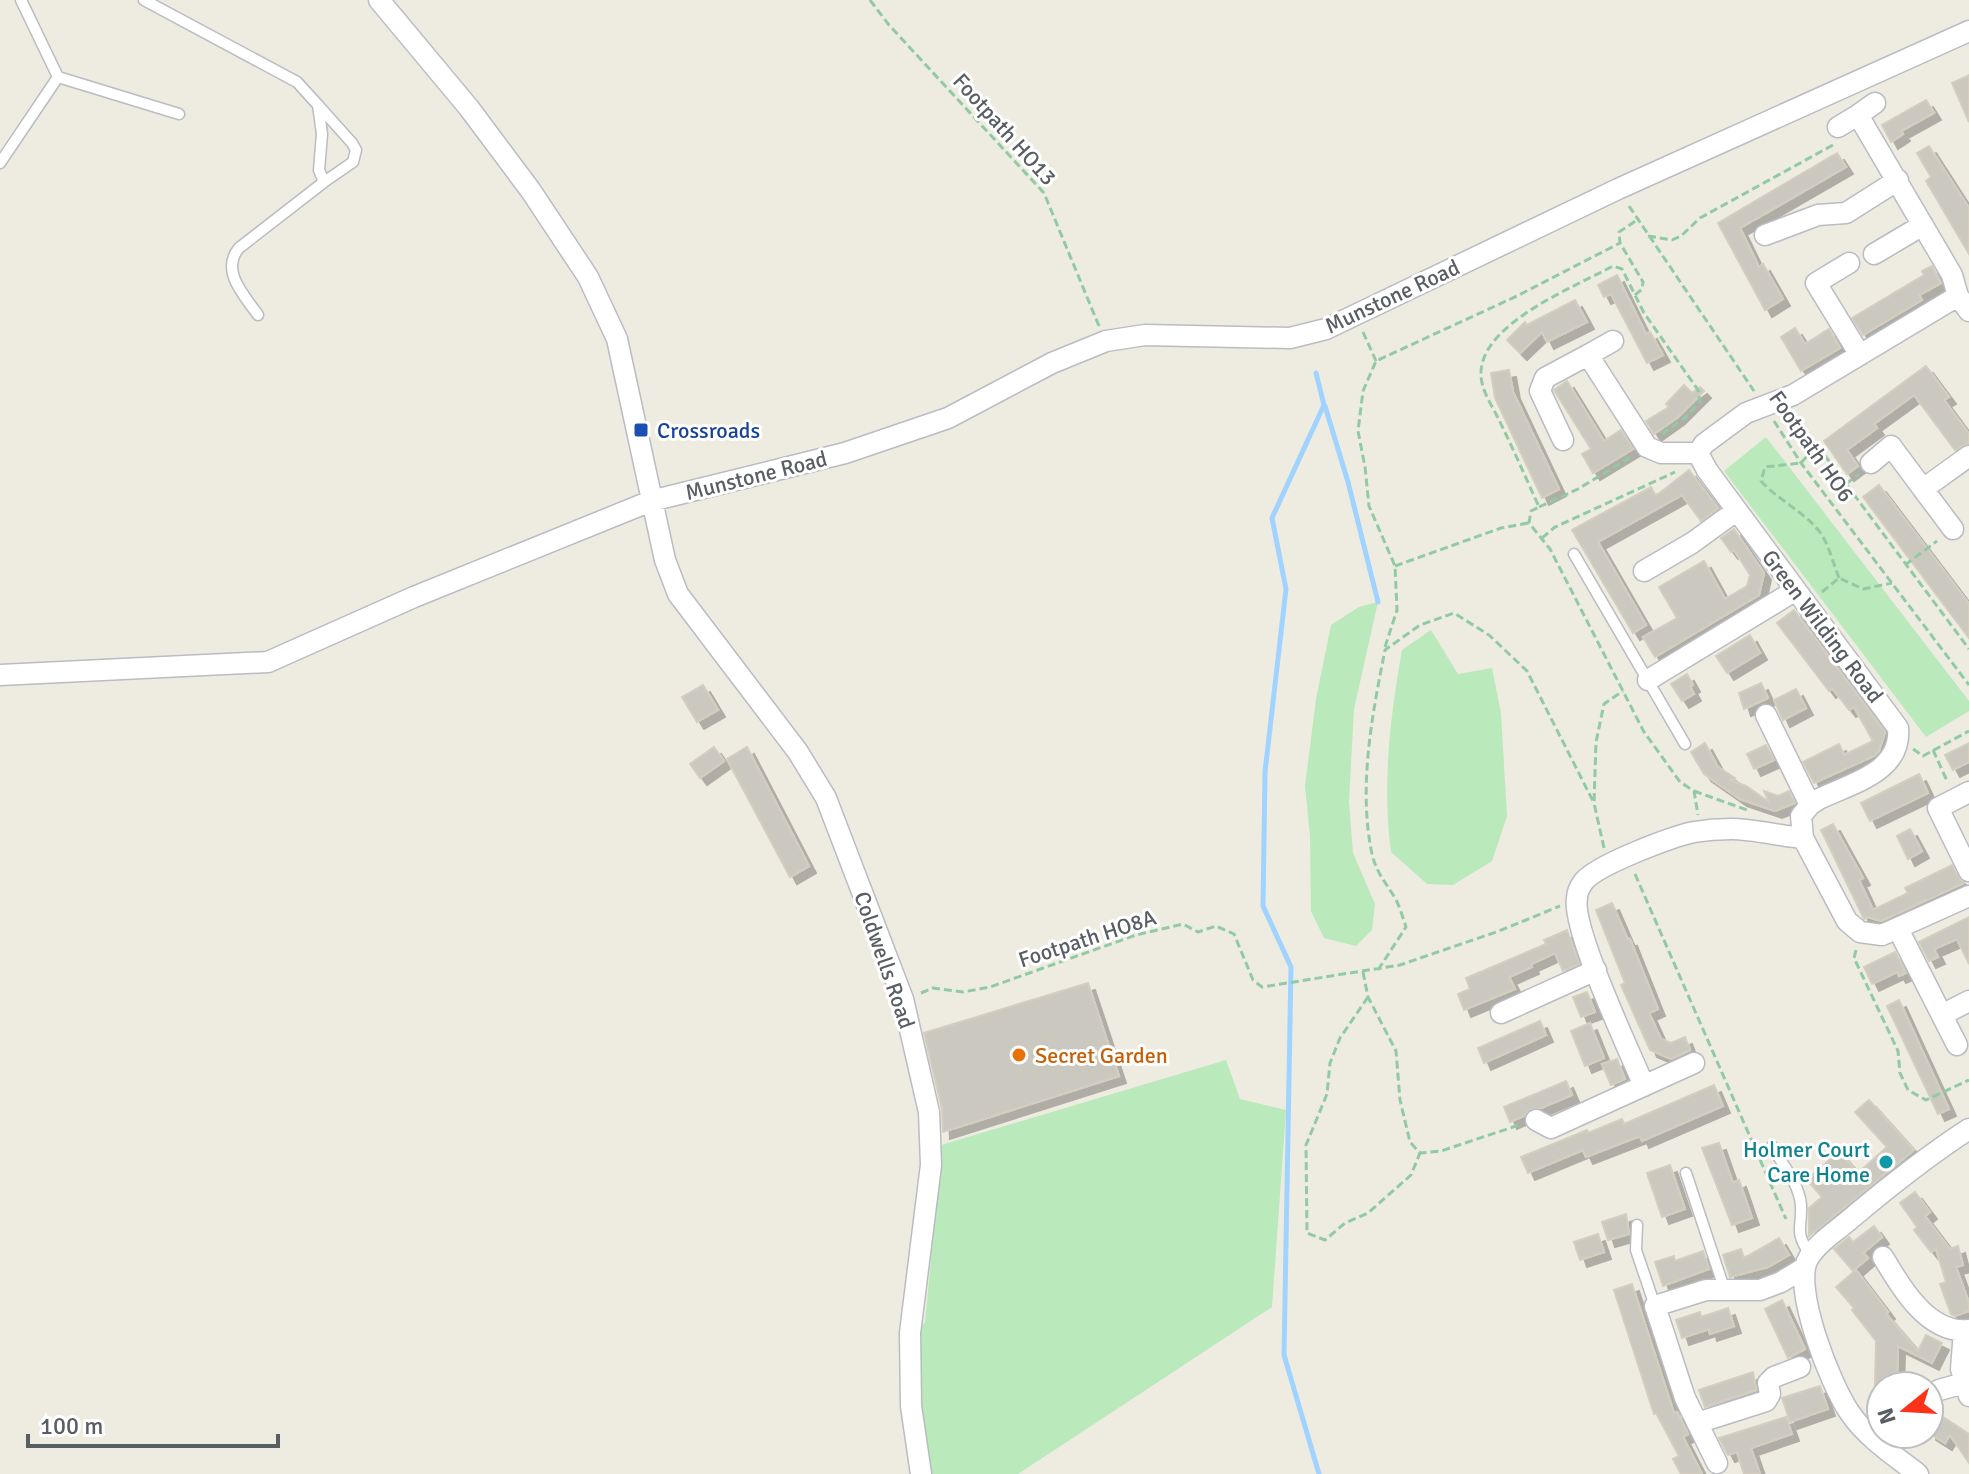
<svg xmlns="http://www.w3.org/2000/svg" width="1969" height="1474" font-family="Signika,sans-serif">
  <defs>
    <filter id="shadow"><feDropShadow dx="7" dy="7" stdDeviation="0" flood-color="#0004"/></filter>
  </defs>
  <rect width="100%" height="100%" fill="#eeece1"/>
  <!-- green -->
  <path fill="#bae9bb" d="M1766,437L1969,701V711L1926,737L1724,471Z
    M1378,602L1354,709L1349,802L1353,853L1375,904L1372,930L1356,946L1324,938L1311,911L1310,836L1305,786L1316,699L1331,625L1359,607Z
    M1431,630L1458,674L1492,668L1501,713L1507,816L1492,861L1453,885L1427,884L1391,852C1382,784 1390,718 1402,650Z
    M1226,1060L1240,1099L1286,1110L1272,1307L1018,1474H928L914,1406L916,1334L925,1322L931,1260L924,1245L938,1146Z"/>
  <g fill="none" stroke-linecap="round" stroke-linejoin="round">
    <!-- stream -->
    <path stroke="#a0d3ff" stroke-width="5" d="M1316,373L1324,405L1272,518L1286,589L1265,772L1263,906L1291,967L1284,1355L1319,1474
      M1325,406L1348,482L1378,602"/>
  </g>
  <!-- building -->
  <path fill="#cbc8c0" stroke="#d3cebe" stroke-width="2" filter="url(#shadow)" d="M1969,75V122L1952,83Z
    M1926,100L1934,113L1901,131L1903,134L1891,142L1882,125Z
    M1929,146L1969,208V254L1926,181L1931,177L1917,153Z
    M1837,153L1846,167L1740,228L1759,267L1763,264L1783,299L1765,310L1718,223Z
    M1932,266L1941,283L1919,295L1922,300L1863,335L1852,318L1924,275L1922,271Z
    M1617,275L1646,334L1650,332L1663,355L1647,363L1611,294L1604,297L1598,285Z
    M1575,300L1587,322L1547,342L1542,332L1520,353L1507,340L1525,322L1527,325Z
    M1795,328L1805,344L1829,329L1840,348L1801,371L1781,337Z
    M1926,366L1949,397L1944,400L1969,434V443L1955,450L1914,395L1874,424L1877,428L1847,450L1858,466L1847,474L1824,441Z
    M1509,370L1513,392L1559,489L1542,498L1495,398L1491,373Z
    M1567,381L1604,441L1621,430L1633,449L1593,473L1582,454L1591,449L1554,390Z
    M1684,385L1692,393L1700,387L1704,391L1678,417L1654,434L1646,421L1669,407L1666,404Z
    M1689,470L1718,508L1701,521L1682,495L1598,542L1646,625L1633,633L1572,530L1651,487L1656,496Z
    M1879,485L1969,604V638L1863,497Z
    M1734,529L1764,573L1759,595L1655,657L1643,637L1677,618L1659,587L1704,561L1725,599L1747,586L1750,575L1734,550L1731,552L1721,538Z
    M1794,610L1885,732L1879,751L1874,756L1814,783L1803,762L1839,744L1844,755L1873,741L1854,707L1849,710L1832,688L1829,691L1777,623Z
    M1750,635L1760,653L1727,673L1716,656Z
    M1687,674L1693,685L1690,687L1694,694L1682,701L1671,684Z
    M1761,683L1768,698L1744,709L1739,693Z
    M703,685L718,710L697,722L682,697Z
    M1796,689L1806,708L1783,720L1774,700Z
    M1705,743L1718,767L1735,778L1730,780L1746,786L1769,802L1764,791L1778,796L1789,791L1795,803L1775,811L1740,799L1704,774L1691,752Z
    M1969,743V762L1953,770L1945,755Z
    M1766,745L1774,760L1754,769L1747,754Z
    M714,747L724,761L700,778L690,764Z
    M747,747L809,866L790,877L727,759Z
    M1919,774L1928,793L1870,821L1861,803Z
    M1833,824L1863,878L1859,880L1873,910L1908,893L1905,888L1952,865L1958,877L1964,883L1881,921L1868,917L1864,919L1821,830Z
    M1910,829L1922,851L1908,859L1897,836Z
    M1612,903L1628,940L1630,939L1658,1009L1649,1013L1661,1039L1671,1043L1685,1037L1690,1050L1671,1059L1650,1050L1621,985L1625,983L1596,910Z
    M1969,917V964L1957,939L1934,949L1938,957L1929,961L1919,942Z
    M1567,930L1579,964L1563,971L1555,953L1531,964L1532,967L1509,977L1515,989L1464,1010L1458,994L1470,989L1466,978L1546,944L1544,940Z
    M1895,952L1906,973L1899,976L1897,972L1872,984L1864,967Z
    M1088,983L1119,1076L943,1132L942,1109L924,1033Z
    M1587,992L1595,1012L1581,1017L1573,997Z
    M1899,1000L1949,1109L1938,1114L1887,1006Z
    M1540,1021L1546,1035L1484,1063L1478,1048Z
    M1590,1023L1604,1058L1585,1066L1571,1031Z
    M1617,1059L1625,1079L1611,1085L1602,1064Z
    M1566,1081L1572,1095L1541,1108L1530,1109L1524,1116L1510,1122L1504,1107Z
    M1714,1085L1723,1106L1642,1141L1640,1136L1586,1157L1583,1150L1528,1173L1521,1157L1587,1130L1588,1133L1622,1119L1624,1124Z
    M1869,1100L1914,1150L1809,1236V1208L1822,1197L1807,1180L1839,1151L1858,1173L1887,1147L1855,1112Z
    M1719,1143L1733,1183L1739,1180L1752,1218L1732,1225L1702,1148Z
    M1670,1165L1685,1209L1662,1217L1647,1173Z
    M1915,1192L1930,1212L1925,1216L1950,1249L1958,1246L1963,1265L1956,1267L1969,1303V1311L1955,1316L1951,1314L1940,1284L1946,1282L1936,1249L1931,1252L1914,1230L1917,1227L1900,1203Z
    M1626,1214L1629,1234L1608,1240L1602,1222Z
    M1874,1226L1882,1237L1863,1253L1868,1258L1853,1271L1834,1249L1849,1237L1853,1242Z
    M1598,1234L1604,1252L1580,1260L1574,1242Z
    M1779,1238L1789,1255L1768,1267L1730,1277L1723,1255L1741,1249L1744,1258Z
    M1703,1251L1709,1269L1663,1286L1655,1262L1674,1256L1675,1261Z
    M1856,1270L1888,1312L1886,1314L1918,1351L1926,1335L1942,1343L1932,1363L1898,1346L1897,1386H1875L1876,1341L1852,1310L1854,1308L1836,1287Z
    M1632,1284L1674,1413L1677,1412L1688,1434L1683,1437L1702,1474H1681L1673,1459L1679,1456L1656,1413L1654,1414L1614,1290Z
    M1782,1300L1805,1349L1788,1358L1765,1309Z
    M1728,1308L1734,1326L1710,1334L1709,1329L1682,1338L1676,1320L1700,1312L1701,1317Z
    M1753,1372L1756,1390L1705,1407L1699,1390Z
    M1820,1386L1828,1409L1790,1422L1782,1398Z
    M1934,1411L1969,1434V1463L1950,1435L1945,1443L1929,1433V1419Z
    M1786,1417L1792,1434L1751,1448L1760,1474H1744L1737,1452L1728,1455L1719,1438Z"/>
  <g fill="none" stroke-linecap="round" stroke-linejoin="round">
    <defs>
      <path id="lane" d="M21,0L58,77L179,114
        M144,0L297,82L318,105L322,134L319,170L324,182L239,248C220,271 244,295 258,315
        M318,105L352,143L356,150L353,162L324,182
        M0,163L58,77
        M1574,554L1685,744
        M1772,1146C1782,1164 1799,1183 1801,1205C1802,1231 1794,1230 1810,1255
        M1686,1173L1725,1291
        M1637,1225L1636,1250L1655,1306"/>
      <path id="street" d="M379,0L469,108L531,191L588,277L617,339L665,560L678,594L798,752L826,798L903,999L929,1112L931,1165L910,1333L911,1406L921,1474
        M1858,115L1875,103
        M1838,127L1858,115L1952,275L1958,296L1969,311
        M1765,235L1818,215L1846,213L1898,180
        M1874,254L1923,225
        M1849,263L1816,283L1860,355
        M1958,296L1793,395L1746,413L1704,444L1698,453L1707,470L1898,728C1902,772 1852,783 1819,799L1810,805L1801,816L1803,838L1847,921L1860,932L1882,935L1969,896
        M1588,355L1613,341
        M1563,440L1540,391L1545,378L1588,355L1647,447L1661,453H1698
        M1871,463L1891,446L1923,489L1969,456
        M1923,489L1953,529
        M1644,571L1692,543L1736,511
        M0,675L268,662L414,597L651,501L845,453L948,418L1052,363L1106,341L1145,335L1290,338L1326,329L1618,189L1969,31
        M1648,680L1796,590
        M1766,715L1810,805
        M1969,792L1938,808L1969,871
        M1898,929L1957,1045
        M1501,1013L1596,970
        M1942,1015L1969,1001
        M1644,1086C1630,1052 1571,928 1577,898C1577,892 1581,885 1584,881C1599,864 1671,837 1694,832C1706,830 1719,829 1731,829C1753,829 1780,836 1803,838
        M1536,1120L1551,1128L1694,1063
        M1883,1257C1900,1286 1928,1335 1969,1330
        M1964,1331L1961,1369L1969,1396
        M1939,1390L1964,1383
        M1697,1423L1766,1401L1770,1394L1768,1383L1774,1377L1800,1367
        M1717,1463L1685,1398L1655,1306L1706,1290H1760L1781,1282L1804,1268
        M1918,1474C1895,1456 1867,1438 1850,1413C1831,1386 1792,1288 1808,1259C1816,1244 1835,1232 1848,1221C1887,1188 1926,1157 1969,1129"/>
    </defs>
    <!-- lane casing -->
    <use href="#lane" stroke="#b9bcc2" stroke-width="13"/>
    <!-- street casing -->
    <use href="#street" stroke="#b9bcc2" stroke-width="23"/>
    <!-- path -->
    <path stroke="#92caa4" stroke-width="3" stroke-dasharray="8 4" stroke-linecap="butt" d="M870,0L889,25L1044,193L1099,326
      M1629,206L1754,391
      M1648,236L1672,240L1681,236L1700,218L1833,145
      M1635,295L1642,289L1643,282L1620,243L1619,232L1637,220
      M1363,332L1376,361
      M1774,421L1801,463L1969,685
      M1662,434L1685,418L1700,402L1698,390L1644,313L1622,269L1613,266C1575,287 1478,324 1481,376C1482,391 1491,404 1497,416C1512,446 1525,476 1539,507L1531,511L1529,523L1550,549L1644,732L1680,782L1694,791L1698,815
      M1846,484L1859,474
      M1539,507L1578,489L1631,457
      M1542,538L1555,527L1675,472
      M1905,565L1937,541
      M1395,566L1501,528L1528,523
      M1839,578C1833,563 1829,544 1819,531C1803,511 1778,500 1761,481L1765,467L1801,463L1817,445L1969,649
      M1822,592L1839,578L1863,589L1892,583
      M1385,647L1397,610L1395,566L1369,506L1365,467L1358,431L1363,391L1376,361L1517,296L1620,243
      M1913,749L1923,756L1969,731
      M1933,750L1948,783
      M1694,791L1747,810
      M1604,848L1594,803L1596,742L1604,704L1623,691
      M1635,874L1786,1219
      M1856,950L1854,958L1898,1051L1900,1073L1908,1090L1926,1100L1969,1080
      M1378,970L1406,927C1403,918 1400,907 1395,898C1386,883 1376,872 1372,854C1358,788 1372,715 1385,650L1420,625L1454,613L1489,635L1527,671L1594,803
      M1363,972L1368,997L1396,1051L1400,1100L1410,1142L1420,1153L1441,1151L1519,1125
      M921,993L933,988L963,992L990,987L1136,935L1183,924L1198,932L1216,926L1234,934L1253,980L1262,987L1400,965L1499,931L1560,906
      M1368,997L1340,1038L1330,1063L1327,1094L1306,1145L1307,1233L1325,1240L1345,1223L1368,1213L1411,1175L1420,1153"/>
    <!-- lane -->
    <use href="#lane" stroke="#fff" stroke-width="10"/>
    <!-- street -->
    <use href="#street" stroke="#fff" stroke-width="20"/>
  </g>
  <!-- markers -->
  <rect fill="#1a4fb4" stroke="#fff" stroke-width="3" x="633" y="422" width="16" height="16" rx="4"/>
  <circle fill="#e8710a" stroke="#fff" stroke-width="3" cx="1019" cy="1055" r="8"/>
  <circle fill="#0f9aa8" stroke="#fff" stroke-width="3" cx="1886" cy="1162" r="8"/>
  <g text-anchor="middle" stroke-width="6" stroke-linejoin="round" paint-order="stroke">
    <!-- street labels -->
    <g font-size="22" fill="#595e64" stroke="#fff">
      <text transform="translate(1005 129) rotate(48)" y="8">Footpath HO13</text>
      <text transform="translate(1392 296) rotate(-25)" y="8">Munstone Road</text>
      <text transform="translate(1812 446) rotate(55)" y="8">Footpath HO6</text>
      <text transform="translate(756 475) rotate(-14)" y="8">Munstone Road</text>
      <text transform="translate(1823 626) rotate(53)" y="8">Green Wilding Road</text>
      <text transform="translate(1087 938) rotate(-18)" y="8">Footpath HO8A</text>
      <text transform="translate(885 960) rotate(71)" y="8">Coldwells Road</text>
    </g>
    <!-- transit labels -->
    <g font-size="22" fill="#164399" stroke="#fff" text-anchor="start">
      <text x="657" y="438">Crossroads</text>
    </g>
    <!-- food labels -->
    <g font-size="22" fill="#c56008" stroke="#fff" text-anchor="start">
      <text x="1035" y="1063">Secret Garden</text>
    </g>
    <!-- culture labels -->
    <g font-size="22" fill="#0d838f" stroke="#fff" text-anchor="end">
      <text x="1870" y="1157">Holmer Court<tspan x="1870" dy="25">Care Home</tspan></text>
    </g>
  </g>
  <!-- north arrow -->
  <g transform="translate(1905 1410) rotate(252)"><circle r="38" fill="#ffffff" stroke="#bdbfc1" stroke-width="2"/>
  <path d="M0-6L14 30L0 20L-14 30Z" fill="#fc3219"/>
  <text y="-12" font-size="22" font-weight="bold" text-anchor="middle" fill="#595e64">N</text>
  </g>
  <!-- scale -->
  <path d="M28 1434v12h250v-12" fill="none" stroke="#595e64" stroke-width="4"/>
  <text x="40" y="1434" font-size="24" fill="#595e64" stroke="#ffffff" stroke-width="6" paint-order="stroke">100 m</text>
</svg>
